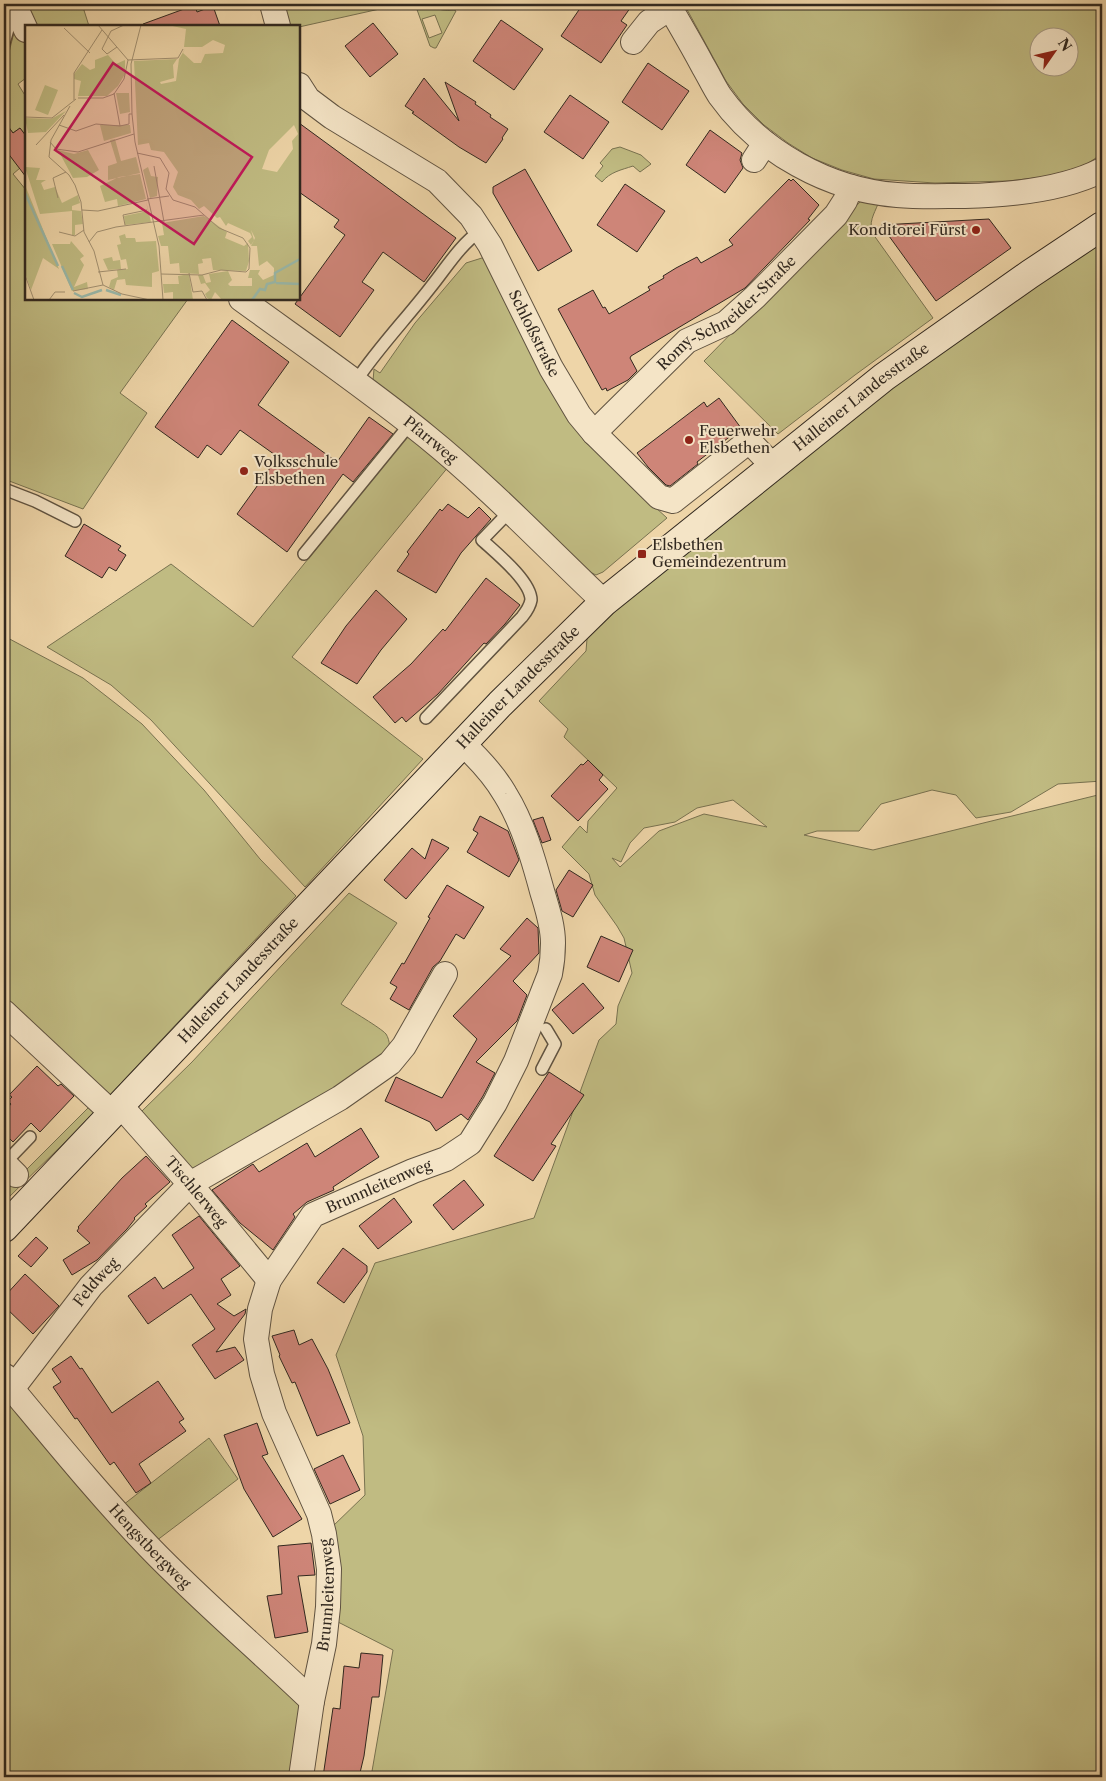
<svg xmlns="http://www.w3.org/2000/svg" width="1106" height="1781" font-family="'Libre Caslon Text',serif">
  <rect width="100%" height="100%" fill="#eed5a8"/>
  <filter id="stains"><feTurbulence type="fractalNoise" baseFrequency=".004" numOctaves="4"/><feColorMatrix values="0 0 0 0 .2 0 0 0 0 .09 0 0 0 0 .02 0 0 0 .5 -.17"/></filter>
  <radialGradient id="worn" r=".72"><stop offset=".6" stop-color="#630" stop-opacity="0"/><stop offset="1" stop-color="#630" stop-opacity=".3"/></radialGradient>
  <!-- green -->
  <path fill="#c0bb82" stroke="#787250" fill-rule="evenodd" d="M25,4H82L89,26H30Z
    M283,4H402L299,27L287,26Z
    M415,4C430,4 436,12 454,10L456,11L436,48H434L430,46ZM435,15L442,33L429,38L422,19Z
    M684,4H1102V154L1082,167L1044,177L1008,181L935,183L874,179L842,170L812,158L788,143L764,125L743,104L726,81ZM1038,38H1068V68H1038Z
    M15,28H18L26,45V78L18,84L26,97V136L20,128L13,133L8,126L4,128V73Z
    M620,147L641,155L651,164L640,172L633,166C621,170 610,172 602,182L595,176L603,166L600,163L612,149Z
    M4,148L20,168L13,174L26,190V299H188L120,393L147,413L83,509L4,479Z
    M862,200L878,204C874,214 868,223 873,234L933,318L855,375L778,434L704,361Z
    M1102,237V781L1058,784L1011,812L976,818L956,795L932,790L881,804L859,831H817L804,835L873,850L1102,794V1777H371L393,1650L336,1621L331,1528L365,1495L363,1436L336,1355L375,1263L534,1218L599,1040L616,1024L618,1006L632,973L624,938L617,926L595,895L589,874L562,847L580,826L587,833L588,821L617,788L564,737L568,729L539,701L586,651L587,639L642,585L860,409ZM733,800L767,827L704,814L659,831L620,867L612,858L621,862L630,843L644,828L675,822L697,808Z
    M485,257L631,485L667,518L603,572L596,575L586,570L373,381L374,369L380,373L415,323L466,263Z
    M410,433L449,466L292,657L423,759L305,887L151,720L111,685L47,647L171,564L253,627Z
    M4,636L83,678L142,724L204,790L260,859L296,896L107,1098L4,1003Z
    M349,893L397,923L341,1004C350,1010 381,1028 386,1034C390,1040 391,1051 387,1057L193,1172L140,1116L142,1111L192,1062Z
    M93,1103L97,1109L62,1145L4,1202V1174L13,1183Z
    M4,1392L305,1707L295,1777H4Z
    M209,1438L238,1479L156,1541L123,1505Z"/>
  <!-- building -->
  <path fill="#ce8578" stroke="#31281f" d="M583,4H633L621,21L627,25L601,63L561,36Z
    M195,5L197,12L213,6L220,26H143V24Z
    M501,20L543,49L514,90L473,61Z
    M373,23L398,54L370,77L345,46Z
    M648,63L689,91L662,130L622,102Z
    M424,78L459,121L445,82L476,102L475,104L491,115L490,117L508,129L502,138L503,139L486,163L459,147L412,113L414,112L405,106Z
    M570,95L609,122L583,159L544,132Z
    M4,121L13,133L20,128L26,136V177L4,148Z
    M299,123L456,238L424,282L383,252L362,282L374,290L340,337L295,304L345,235L334,227L339,220L299,192Z
    M710,130L742,153L740,160L743,168L725,193L686,165Z
    M525,169L572,251L538,271L493,193V187Z
    M789,179L791,181L793,179L819,205L808,219L810,220L745,288L631,356L630,358L637,371L628,380L607,391L606,388L602,390L558,309L593,290L603,308L605,307L609,314L650,290L648,287L664,278L663,276L676,268L697,257L701,263L733,245L729,240Z
    M625,184L665,211L637,252L597,225Z
    M989,219L1011,248L936,301L881,225Z
    M232,320L289,362L258,405L337,462L369,417L393,434L353,482L343,474L287,552L237,514L278,457L240,430L221,455L207,445L198,458L155,427Z
    M719,398L741,428L697,462L698,464L670,486L666,485L648,467L637,453L704,402L707,407Z
    M448,504L468,518L479,507L491,519L461,553L436,593L397,571L409,554L407,552L440,509L442,511Z
    M84,524L121,546L118,550L126,555L116,571L109,567L102,578L65,556Z
    M486,578L520,605L505,624L486,644L484,643L438,694L406,722L402,717L395,723L373,697L411,664L443,629L445,631Z
    M376,590L407,619L381,650L357,684L321,663L346,626Z
    M588,760L603,775L599,780L608,789L578,821L551,796L581,764L583,765Z
    M480,816L508,831L519,860L509,877L467,852L478,833L473,830Z
    M543,817L551,840L542,843L533,820Z
    M432,839L449,848L406,899L384,880L412,848L425,859Z
    M569,870L593,885L573,917L562,911L556,890Z
    M447,885L484,907L464,939L456,934L440,961L433,967L409,1010L390,999L397,987L390,983L402,963L404,964L430,918L428,917Z
    M527,918L538,928L539,953L513,981L527,995L517,1021L476,1062L495,1073L483,1096L468,1120L461,1114L436,1131L430,1122L385,1101L396,1077L442,1098L477,1039L453,1016L511,956L500,949Z
    M601,936L633,950L619,982L587,967Z
    M583,983L604,1008L573,1034L552,1010Z
    M37,1066L58,1086L61,1084L74,1096L40,1132L31,1123L13,1142L4,1133V1112L11,1104L8,1101L12,1097L9,1095Z
    M549,1072L584,1095L551,1144L556,1146L533,1181L494,1156Z
    M361,1128L379,1157L333,1187L334,1190L307,1202L293,1214L295,1217L273,1250L240,1223L212,1190L253,1164L259,1172L307,1143L315,1157Z
    M146,1156L170,1182L145,1204L147,1206L134,1218L135,1219L127,1229L97,1260L72,1275L63,1260L90,1243L77,1231L79,1228L78,1227L122,1178Z
    M464,1180L484,1205L453,1230L433,1205Z
    M394,1198L412,1222L378,1249L359,1226Z
    M199,1216L240,1266L221,1279L231,1295L217,1304L234,1316L246,1309L245,1314L216,1352L235,1347L244,1360L215,1379L192,1345L215,1329L191,1294L148,1324L128,1296L155,1277L163,1289L194,1268L172,1235Z
    M36,1237L48,1248L31,1267L18,1256Z
    M343,1248L367,1266V1272L344,1303L317,1283Z
    M25,1274L59,1306L33,1334L4,1306V1297Z
    M294,1330L299,1345L312,1339L328,1369L350,1423L317,1436L295,1382L292,1383L279,1356L280,1355L272,1336Z
    M71,1356L80,1369L82,1368L112,1413L158,1381L184,1419L179,1422L186,1431L139,1464L151,1483L136,1493L114,1462L110,1465L77,1418L75,1419L53,1387L61,1382L52,1369Z
    M257,1423L268,1454L262,1456L302,1519L273,1537L244,1489L224,1435Z
    M343,1455L360,1490L330,1504L314,1469Z
    M311,1543L315,1575L298,1576L308,1632L275,1638L267,1596L282,1594L278,1546Z
    M361,1653L383,1655L379,1697H372L364,1756L359,1777H323L333,1708L340,1709L344,1666L359,1668Z"/>
  <g fill="none" stroke-linecap="round" stroke-linejoin="round">
    <defs>
      <path id="service" d="M4,43L14,9
        M356,381C378,348 406,319 430,288C447,267 459,246 481,230
        M4,489L35,501L75,521
        M304,554L410,424
        M426,718L522,617C526,612 530,606 531,600C531,581 495,552 482,540L510,511
        M542,1069L555,1044L546,1029
        M4,1164L30,1137"/>
      <g id="minor">
        <path d="M16,4L15,6L26,30"/>
        <path d="M272,4L278,26"/>
        <path d="M668,4C680,25 692,45 703,66C709,76 714,87 720,96C760,152 829,190 897,195C919,197 943,196 965,196C1008,195 1063,190 1102,170"/>
        <path d="M633,42L649,22L670,8"/>
        <path id="s1" d="M299,85L308,99L332,117L437,181L471,216L490,245L551,368L579,415L594,433L659,497L673,501L749,441L773,466"/>
        <path d="M754,160L765,143"/>
        <path id="s2" d="M241,299C303,344 367,388 426,436C489,487 545,546 604,602"/>
        <path id="s3" d="M594,433L687,341L726,323L755,297L836,215L845,201L851,187"/>
        <path d="M4,1012L113,1114"/>
        <path id="s4" d="M121,1106L190,1184L269,1280"/>
        <path d="M4,1163L16,1175"/>
        <path id="s5" d="M5,1376L12,1389C57,1443 101,1497 149,1547C201,1601 258,1649 312,1701"/>
        <path id="s6" d="M12,1389L91,1286L190,1184L340,1098L390,1063L404,1046L445,974"/>
        <path id="s7" d="M301,1777L312,1701L324,1644L328,1607L329,1569L324,1534L319,1514L274,1413L262,1374L256,1339L260,1309L269,1280L313,1215L413,1171L446,1159L470,1143L495,1103L516,1061L550,974C552,964 553,954 553,943C553,925 547,908 542,891C533,858 523,823 505,794C494,775 479,759 463,744"/>
      </g>
      <g id="secondary">
        <path id="s8" d="M4,1228L500,704L604,602L884,377L1030,274L1102,226"/>
      </g>
    </defs>
    <!-- service casing -->
    <use href="#service" stroke="#605341" stroke-width="14"/>
    <!-- minor casing -->
    <use href="#minor" stroke="#605341" stroke-width="26"/>
    <!-- secondary casing -->
    <use href="#secondary" stroke="#31281f" stroke-width="30"/>
    <!-- service -->
    <use href="#service" stroke="#f4e4c6" stroke-width="11"/>
    <!-- minor -->
    <use href="#minor" stroke="#f4e4c6" stroke-width="24"/>
    <!-- secondary -->
    <use href="#secondary" stroke="#f4e4c6" stroke-width="28"/>
  </g>
  <!-- markers -->
  <g fill="#8f2418" stroke="#f4e4c6" stroke-width="2">
    <circle cx="976" cy="230" r="5"/>
    <circle cx="689" cy="440" r="5"/>
    <circle cx="244" cy="471" r="5"/>
    <rect x="637" y="549" width="10" height="10" rx="2.5"/>
  </g>
  <g text-anchor="middle" stroke-width="4" stroke-linejoin="round" paint-order="stroke">
    <!-- poi labels -->
    <g font-size="15" fill="#31281f" stroke="#f4e4c6" text-anchor="start">
      <text x="966" y="235" text-anchor="end">Konditorei Fürst</text>
      <text x="699" y="436">Feuerwehr<tspan x="699" dy="17">Elsbethen</tspan></text>
      <text x="254" y="467">Volksschule<tspan x="254" dy="17">Elsbethen</tspan></text>
      <text x="652" y="550">Elsbethen<tspan x="652" dy="17">Gemeindezentrum</tspan></text>
    </g>
    <!-- street labels -->
    <g font-size="15" fill="#31281f" stroke="#f4e4c6">
      <text dy="5" stroke="none"><textPath href="#s3" startOffset="180">Romy-Schneider-Straße</textPath></text>
      <text dy="5" stroke="none"><textPath href="#s1" startOffset="352">Schloßstraße</textPath></text>
      <text dy="5" stroke="none"><textPath href="#s8" startOffset="1196">Halleiner Landesstraße</textPath></text>
      <text dy="5" stroke="none"><textPath href="#s2" startOffset="236">Pfarrweg</textPath></text>
      <text dy="5" stroke="none"><textPath href="#s8" startOffset="746">Halleiner Landesstraße</textPath></text>
      <text dy="5" stroke="none"><textPath href="#s8" startOffset="341">Halleiner Landesstraße</textPath></text>
      <text dy="5" stroke="none"><textPath href="#s7" startOffset="664">Brunnleitenweg</textPath></text>
      <text dy="5" stroke="none"><textPath href="#s4" startOffset="114">Tischlerweg</textPath></text>
      <text dy="5" stroke="none"><textPath href="#s6" startOffset="136">Feldweg</textPath></text>
      <text dy="5" stroke="none"><textPath href="#s5" startOffset="224">Hengstbergweg</textPath></text>
      <text dy="5" stroke="none"><textPath href="#s7" startOffset="184">Brunnleitenweg</textPath></text>
    </g>
  </g>
  <!-- overview -->
  <g transform="translate(25 25)">
    <rect width="275" height="275" fill="#eed5a8"/>
    <path d="M143,0H275V275H197L190,267L186,275L182,273L180,269L185,265L180,258L176,259L173,250H178L181,258L186,257L184,249L203,246L207,255L203,259L205,261H227V253H223L225,245H235L233,249L238,255L249,250V243L242,236L234,241L232,221H226L230,213L226,205L229,215L226,220L223,216L227,212L225,208L203,198L201,201L195,192L192,193L179,181L174,184L166,175L153,170L148,162L153,147L139,127L126,125L124,118L113,120L109,36L152,34L148,40L149,53L135,57L136,59L151,56L154,34L160,24L158,28L169,38H176L180,29L198,28L200,20L188,15L177,22H159L161,4ZM269,100L273,109L267,116L268,124L252,147L237,144L244,125ZM83,30L91,39L100,35V49L93,61L82,71H53L56,56L49,54V49L57,39L65,45L70,43V35ZM20,60L33,65L23,90L10,85ZM91,68H104L105,87L95,89ZM41,86L21,107L3,108L0,93L26,94ZM75,100H105L106,108L79,116ZM90,114L96,136L111,132L115,148L83,155V141L92,138L85,115ZM33,125L49,129L63,125L74,145L62,152L48,153ZM0,142L15,143L11,155H21L16,158L19,165L30,162L37,178L53,170L55,178L47,181V185L56,186L58,199L50,200V210H47V186L15,189ZM123,142L126,151L133,152L132,171L125,173L118,145ZM115,149L121,174L93,181L92,174L80,177L75,161L94,152ZM0,160L34,244L18,233L6,265L0,248ZM121,176L126,197L100,200L99,191L123,186ZM179,191L202,207L200,213L219,221L223,218L224,236L221,246L188,245L186,233L177,234L178,238L173,239L174,249L155,248L154,238L145,239L143,221H136L133,211L139,210L137,198ZM100,209L101,213H110L111,217L131,216L134,246L127,248V262L101,260L100,254L92,255L89,265L84,262L86,255L93,252L92,245L103,244L101,234L96,235L92,220L96,219L94,211ZM46,216L59,231L55,234L59,240L49,262L62,257L63,264L47,266L27,219H45ZM87,232L88,236L95,235L96,244L83,245L78,234ZM164,249L168,275H148V267L139,268L138,259H154L153,251Z" fill="#c0bb82" fill-rule="evenodd"/>
    <path fill="none" stroke="#99b8a9" stroke-width="2.5" d="M0,168L33,241M37,241L48,265M251,258L275,259M81,265L96,270M49,268L57,272L77,265M227,275L235,264L240,265L242,259L250,257V248L275,234"/>
    <path fill="none" stroke="#a29071" stroke-width="1" d="M73,0L103,35M116,0L106,39L107,89L110,117L134,221L138,275M39,3L65,28M92,22L82,29L77,24L86,6L99,0M89,68L95,101M53,73H78L89,69L99,54L103,35L153,33L158,24M49,75V48L77,5M45,81L26,115L24,132L44,150L50,160L56,177L59,207L69,226L78,260L97,269L125,275M0,92L27,93L51,74M34,100L51,106L71,99L95,101L104,99V89H107M25,117L31,124L53,127L109,109M11,120L39,90M112,128L135,133L144,148L141,164L148,175L170,182L194,203L218,213L225,223L224,244L221,247L196,245L177,250L136,249M129,141L139,197M33,173L28,153L41,147M122,174L144,171M57,185L73,186L123,175M100,200L98,190L122,185M34,207L50,211L59,205M64,217L72,207L91,202L179,190M73,247L101,244M164,248L168,267L177,266L182,275M0,250L9,275M48,266L78,260M24,275L30,267H40"/>
    <path fill="#c2185b" fill-opacity="0.15" stroke="#c2185b" stroke-width="2.5" d="M88,38L227,132L169,219L30,125Z"/>
    <rect width="275" height="275" fill="none" stroke="#31281f" stroke-width="2.5"/>
  </g>
  <!-- margin -->
  <rect width="1106" height="1781" fill="none" stroke="#eed5a8" stroke-width="20"/>
  <rect x="5" y="5" width="1096" height="1771" fill="none" stroke="#31281f" stroke-width="2.5"/>
  <rect x="10" y="10" width="1086" height="1761" fill="none" stroke="#31281f"/>
  <!-- north arrow -->
  <g transform="translate(1054 52) rotate(56)"><circle r="24" fill="#f4e4c6" stroke="#a69983"/>
  <path d="M0-4L9 19L0 12L-9 19Z" fill="#8f2418"/>
  <text y="-8" font-size="14" font-weight="bold" text-anchor="middle" fill="#31281f">N</text>
  </g>
  <rect width="100%" height="100%" filter="url(#stains)"/>
  <rect width="100%" height="100%" fill="url(#worn)"/>
</svg>
